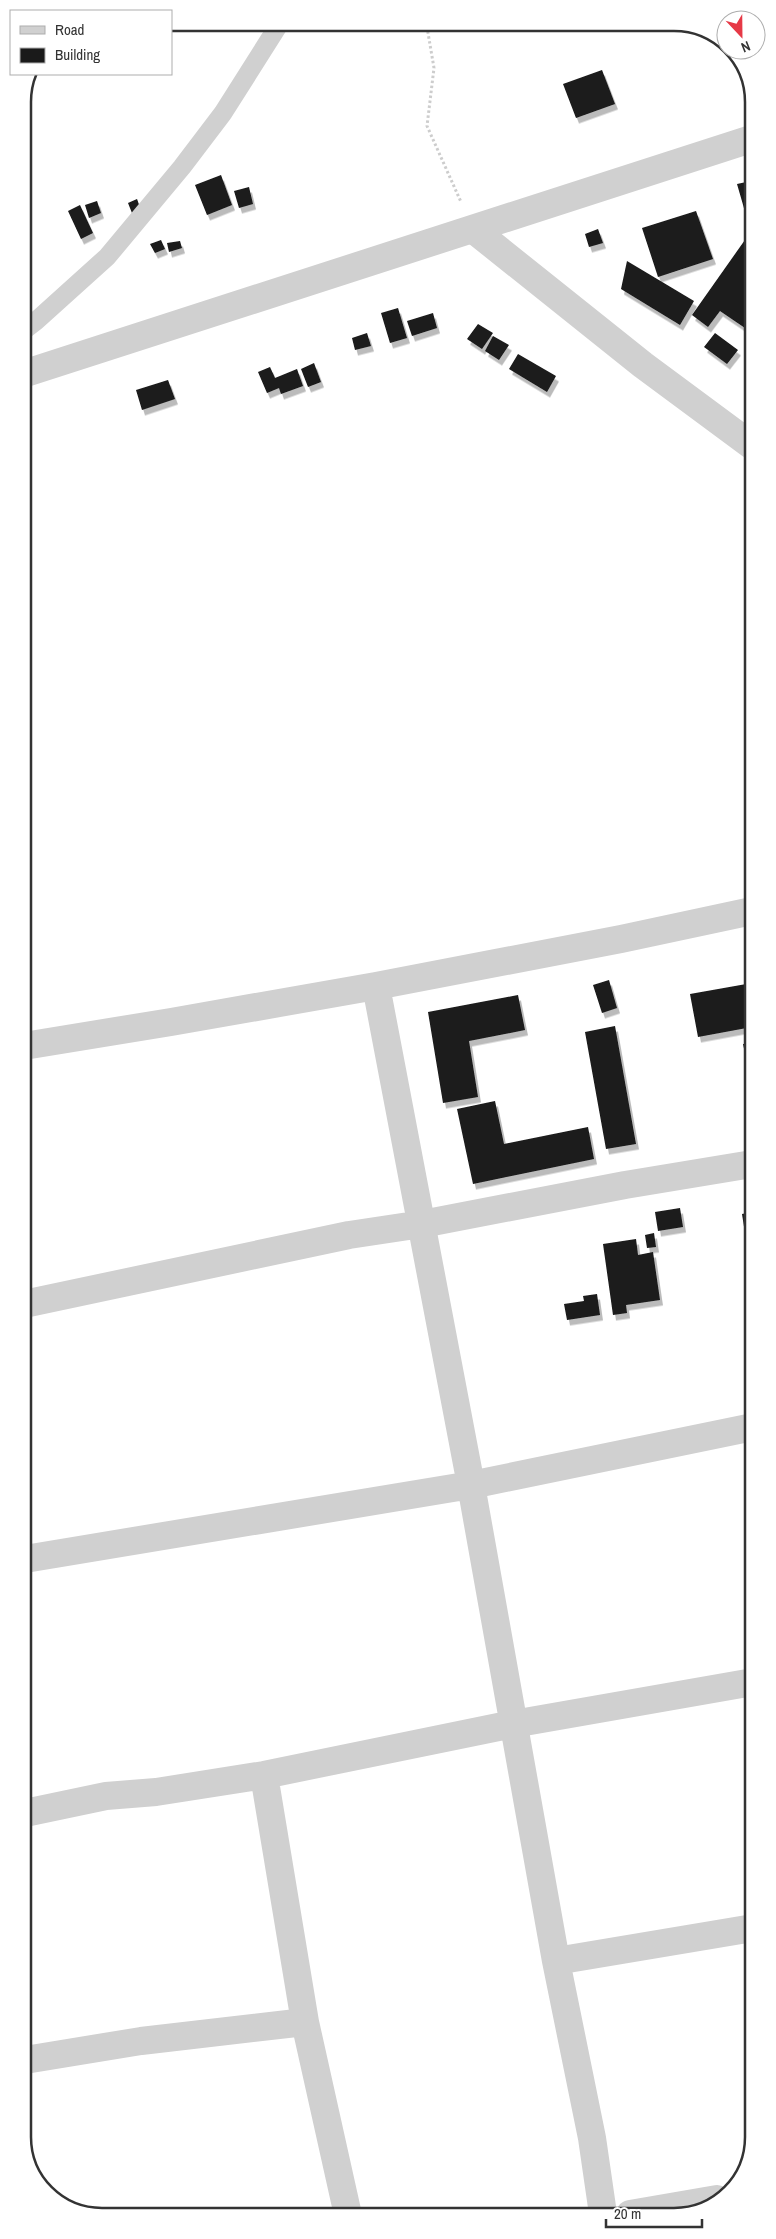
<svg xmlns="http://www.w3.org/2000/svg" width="776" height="2239" font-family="'Archivo Narrow',sans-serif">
  <defs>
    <filter id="shadow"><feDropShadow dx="3" dy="5.5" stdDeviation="0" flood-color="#0004"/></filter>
  </defs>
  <rect width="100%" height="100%" fill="#fff"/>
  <!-- building -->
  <path fill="#1a1a1a" filter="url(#shadow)" d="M602,70L615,104L576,118L563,84Z
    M221,175L232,205L207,215L195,185Z
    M751,181V229H750L737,184Z
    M249,187L253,204L239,208L234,191Z
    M137,199L141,210L132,213L128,203Z
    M97,201L101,213L89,218L85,205Z
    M80,205L93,233L81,239L68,211Z
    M696,211L713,259L658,277L642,228Z
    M598,229L603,243L589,247L585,234Z
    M747,237L751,240V320L745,328L720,311L708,327L692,315Z
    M161,240L165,249L155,253L150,244Z
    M180,241L182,248L169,252L167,243Z
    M627,261L694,301L680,325L621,289Z
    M398,308L407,338L390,343L381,313Z
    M433,313L437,328L412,336L407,321Z
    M478,324L493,333L482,349L467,339Z
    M367,333L371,346L355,350L352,338Z
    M715,333L738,350L727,364L704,347Z
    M493,336L509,345L499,360L485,351Z
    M518,354L556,376L547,392L509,369Z
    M314,363L321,382L308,387L301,369Z
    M270,367L275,378L297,369L303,386L281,394L279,388L267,393L258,372Z
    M168,380L175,399L142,410L136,390Z
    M609,980L617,1008L602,1013L593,985Z
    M752,983V1027L698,1037L690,994Z
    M518,995L525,1030L469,1041L478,1097L443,1103L428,1012Z
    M615,1026L636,1144L606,1149L585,1032Z
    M752,1043V1077H750L743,1044Z
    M495,1101L504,1144L588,1127L594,1159L473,1184L457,1109Z
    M752,1118V1135L746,1136L744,1119Z
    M680,1208L683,1227L658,1231L655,1212Z
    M752,1212V1271H751L742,1214Z
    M654,1233L656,1247L647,1248L645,1235Z
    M636,1239L638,1255L653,1252L660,1300L626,1305L627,1313L613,1315L603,1244Z
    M597,1294L600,1315L567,1320L564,1304L584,1301L583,1296Z"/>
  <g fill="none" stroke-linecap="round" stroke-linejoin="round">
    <!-- path -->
    <path stroke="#cdcdcd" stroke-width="3" stroke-dasharray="2.5 2.5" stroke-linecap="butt" d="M423,23L427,27L434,68L427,126L461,202"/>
    <!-- lane -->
    <path stroke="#d0d0d0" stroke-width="19" d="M23,331L36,321L107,257L182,167L223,113L280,23"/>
    <!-- street -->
    <path stroke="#d0d0d0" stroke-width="28" d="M474,230L643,365L751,445
      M23,374L751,139
      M376,986L471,1485L556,1961L592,2138L603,2214
      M24,1046L171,1022L376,986L621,939L752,911
      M24,1304L349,1235L422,1224L625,1185L752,1164
      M25,1559L471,1485L753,1427
      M264,1775L305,2022L348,2215
      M25,1813L106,1796L156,1792L264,1775L513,1724L753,1682
      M556,1961L753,1928
      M25,2060L141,2041L305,2022
      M630,2214L717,2199"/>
  </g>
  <!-- crop -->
  <path d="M0 0H776V2239H0ZM102 31H674A71 71 0 0 1 745 102V2137A71 71 0 0 1 674 2208H102A71 71 0 0 1 31 2137V102A71 71 0 0 1 102 31Z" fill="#fff" fill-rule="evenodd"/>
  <path fill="none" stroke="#333" stroke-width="2.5" d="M102 31H674A71 71 0 0 1 745 102V2137A71 71 0 0 1 674 2208H102A71 71 0 0 1 31 2137V102A71 71 0 0 1 102 31Z"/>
  <!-- legend -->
  <rect x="10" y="10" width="162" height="65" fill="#ffffff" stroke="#adadad"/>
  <rect x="20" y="26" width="25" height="8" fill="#d0d0d0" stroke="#adadad"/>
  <text x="55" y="35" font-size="15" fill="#333333">Road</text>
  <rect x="20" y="48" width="25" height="15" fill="#1a1a1a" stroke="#adadad"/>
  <text x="55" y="60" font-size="15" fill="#333333">Building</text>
  <!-- north arrow -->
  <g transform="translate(741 35) rotate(158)"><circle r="24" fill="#ffffff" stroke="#adadad"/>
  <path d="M0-4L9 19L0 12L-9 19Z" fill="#e63946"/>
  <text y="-8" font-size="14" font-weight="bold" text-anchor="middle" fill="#333333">N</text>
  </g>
  <!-- scale -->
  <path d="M606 2219v8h96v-8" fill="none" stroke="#333333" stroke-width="2.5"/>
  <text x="614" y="2219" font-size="15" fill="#333333" stroke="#ffffff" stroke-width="4" paint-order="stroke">20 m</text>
</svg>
